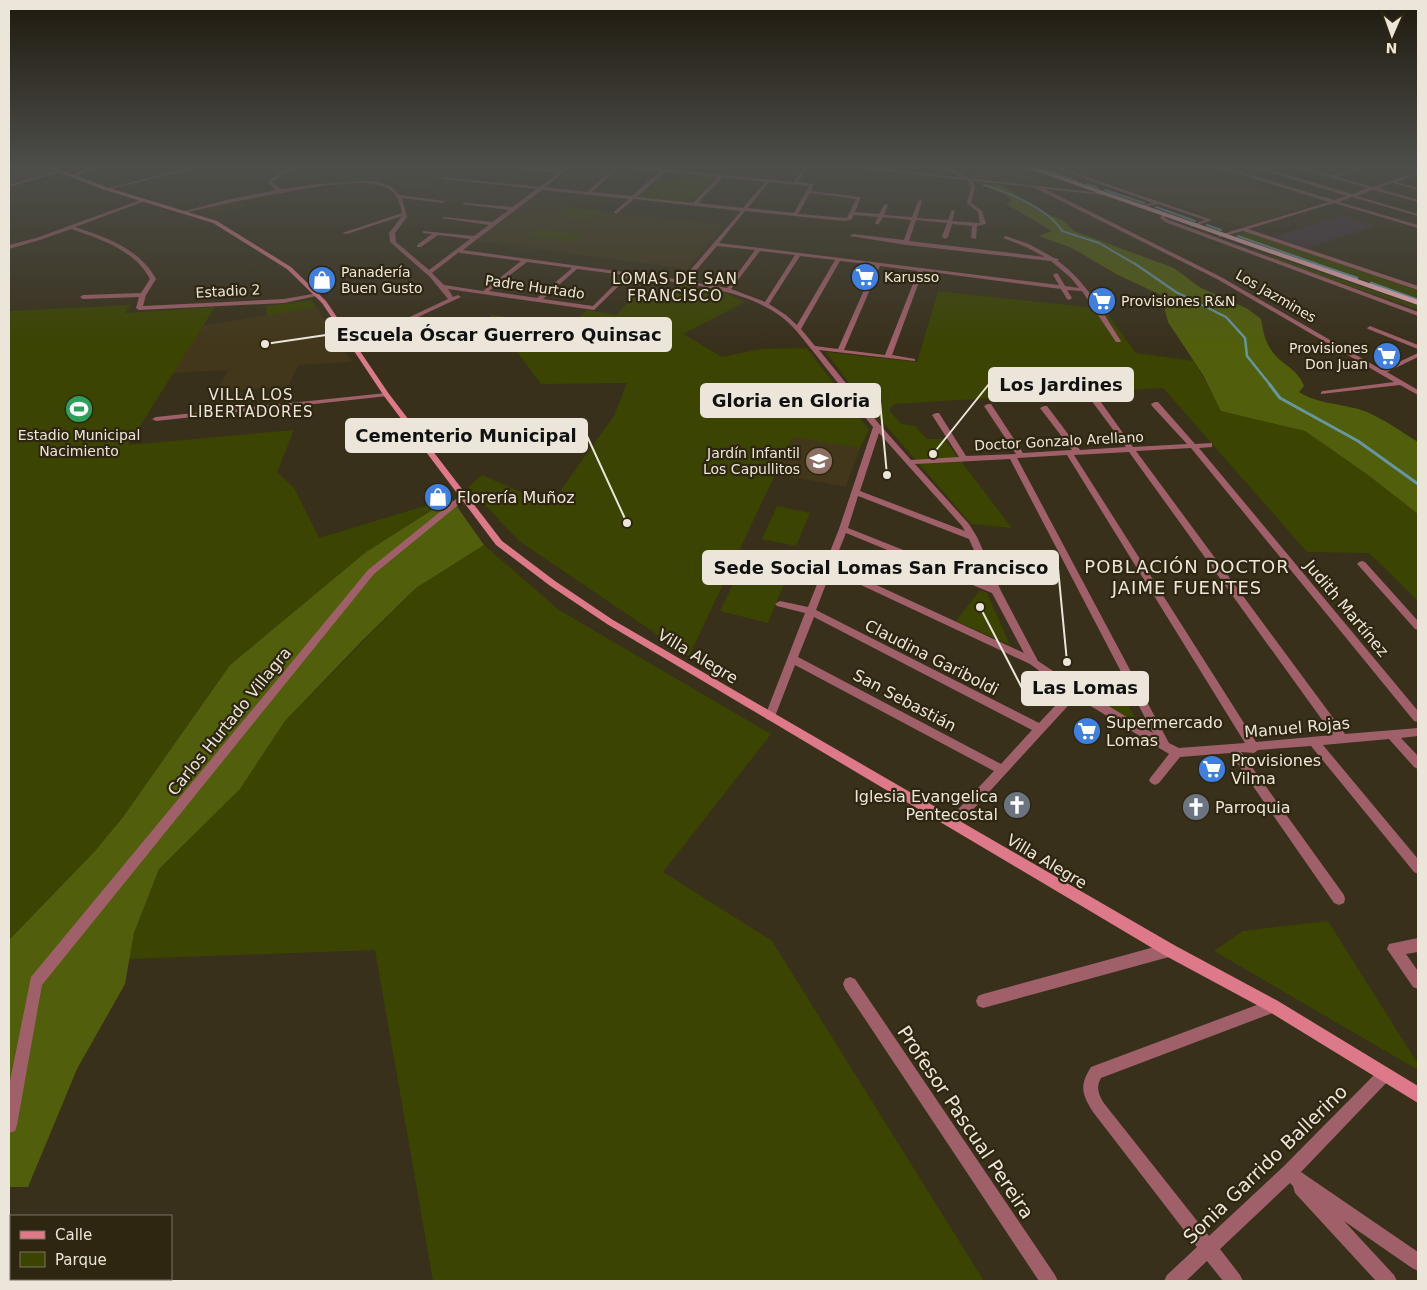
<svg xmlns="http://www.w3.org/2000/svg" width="1427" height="1290" font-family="'DejaVu Sans',sans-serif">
  <rect width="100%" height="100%" fill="#38301b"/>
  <!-- commercial -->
  <path fill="#43333d" d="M9,166H72L9,185Z
    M1343,215L1375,226L1307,248L1274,237Z"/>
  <!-- built -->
  <path fill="#42371a" d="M310,166H458L464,167L424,188L385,182L286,174Z
    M1156,166H1192L1286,195L1282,197L1311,206L1243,227L1101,180Z
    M238,202L248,205L214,217L197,210Z
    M527,202L725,225L687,269L476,241Z
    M316,307L352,362L298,365L288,387L216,391L228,370L171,373L202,326Z
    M794,436L860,448L846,487L776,474Z"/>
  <!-- green -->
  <path fill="#3b4401" d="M1004,166L1058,185V186L969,177L966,174Z
    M681,173L717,176L691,203L638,197L658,179L672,181Z
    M567,208L602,211L592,220L556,216Z
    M537,229L581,234L587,233L583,236H579L577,238L580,239L577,242L528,236Z
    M1246,232L1418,290V299L1234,236Z
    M1272,256L1418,306V309L1276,261L1271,258Z
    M680,284L724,292L745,302L683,334L722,357L761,349L807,348L869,430L860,448L793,437L689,656L519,541L468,487L482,475L550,505L614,416L627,383L541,384L489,314L568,327L587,310L616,315L638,292L671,296Z
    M938,291L1104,309L1136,353L1194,361L1222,411L1305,431L1368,475L1418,514V601L1369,553L1307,552L1163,388L894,404L889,410L901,424L915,426L927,439H944L1012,528L971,524L849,383L826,352L917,362Z
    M311,300L316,307L267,316L266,306Z
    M131,305L125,313L215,307L128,445L294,430L277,472L294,488L319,538L451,498L366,552L230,665L123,817L95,851L9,940V311Z
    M777,506L810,513L796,546L762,539Z
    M484,545L559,610L771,734L663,872L772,941L984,1281H433L375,950L129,959L134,933L159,869L240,789L285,721L416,588Z
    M748,553L793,562L768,623L720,611Z
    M980,590L987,593L1010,645L956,621Z
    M1065,677L1113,679L1139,724H1133Z
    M1328,921L1418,1064V1070L1214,951L1243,931Z"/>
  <!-- forest -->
  <path fill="#515e0b" d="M978,183L1002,185L1039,210L1064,221L1074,231L1174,268L1201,288L1248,309L1261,319C1263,332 1266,345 1275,355C1285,366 1299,371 1304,386L1299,392C1319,405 1344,403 1367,412C1385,420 1402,432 1418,442V514L1368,475L1305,431L1221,411L1203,375L1168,322L1161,295L1118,275L1072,248L1039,236L1052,231L1006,204L1011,201L1006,195Z
    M451,498L484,545L416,588L363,640L285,721L240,789L159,869L134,933L125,984L77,1069L28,1187H9V940L95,851L123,817L230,665L366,552Z"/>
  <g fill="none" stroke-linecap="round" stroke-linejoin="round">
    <!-- stream-far2 -->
    <path stroke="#6696a0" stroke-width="2" d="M941,166L967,178
      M1035,166L1077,181
      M1087,184L1098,188
      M984,185C1008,192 1049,209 1062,231L1099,243L1135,264
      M1105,190L1144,203
      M1156,207L1195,221
      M1207,225L1221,230
      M1238,236L1317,264"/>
    <!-- stream-far1 -->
    <path stroke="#6696a0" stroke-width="2.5" d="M1134,263L1176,292L1226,317L1245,338L1247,356L1271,386
      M1313,263L1357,278
      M1371,283L1418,300"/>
    <!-- stream -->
    <path stroke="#6696a0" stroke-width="3" d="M1270,385L1280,398L1358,441L1418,484"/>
    <!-- minor -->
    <path fill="#a0606a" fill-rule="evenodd" d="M195,166H204L107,190L105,189Z
      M291,166H297L272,182L281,189L319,184L371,181L389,185L400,195L445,201L443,203L402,198L407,217L395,233L396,242L429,270L470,239L438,235L421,247H417V245L432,234L423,233V231L474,236L489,225L442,218L444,217L492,222L509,210L462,204L464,203L512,207L537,189L444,179L442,177L540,187L558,173L497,166H517L561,171L567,166H572L545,187L587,192L616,166L663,169L666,167L668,168L667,169L794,182L804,166H808L798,182L814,184L811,191L861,197L855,212L879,214L884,205L886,204L888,205L884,215L912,217L918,201L920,200L922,201L917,218L948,220L951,211L953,210L955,211L952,221L980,223L978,212L967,203L971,187L968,180L972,179L975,187L971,203L982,211L986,224L977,226L976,239L971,238L972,226L952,224L948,237L945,239L942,237L947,223L916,220L909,241L1045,257L1026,247L1003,238L1006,236L1029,244L1054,258L1059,259L1058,261C1086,281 1103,313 1121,341L1120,342H1116L1082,291L1067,290L1072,298L1069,300L1067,299L1061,289L923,271L892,355L915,359V361L819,350L880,425L911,460L959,457L932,415L936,413H939L966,456L1016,454L984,406L988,404H991L1023,453L1072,450L1040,408L1044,406H1047L1080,450L1126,447L1091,400L1095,398H1098L1133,447L1187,444L1152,406L1151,404L1155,402H1158L1195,444L1212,443V447L1199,448L1418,711V722L1414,721L1191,448L1136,451L1345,734L1418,728V736L1401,738L1418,756V769L1414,767L1389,739L1323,745L1418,859V874L1414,872L1311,746L1258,750L1254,753L1241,752L1344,895L1345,899L1344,903L1339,905L1334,903L1230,753L1180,757L1159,783L1155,785L1151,783L1149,780L1151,777L1169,754L1076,697L957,827L953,828L949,827L947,823L949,819L994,771L795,665L774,719L770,720L766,719L765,716L805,613L777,606L775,604L780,601L808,607L839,529L873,427L860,411L811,405V401H814L856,406C843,389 829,372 816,355C805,342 796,328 783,318C744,287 677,283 629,276L594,310L448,289L453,297L458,295L461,297L356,346H352V344L448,299L430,277L390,242L389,233L402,216L347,234L342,233L402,213C400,203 397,193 387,188C362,176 307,189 281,193C249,199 216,205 184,213L182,212L226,200L276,190L268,183L269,180ZM620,167H621L660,171L632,196L592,192ZM665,172L718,177L693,203L637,197ZM723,177L765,182L743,208L698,203ZM769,182L809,186L794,213L748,208ZM542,190L629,199L614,212L616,214L634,199L741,211L682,280L463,250ZM810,193H811L856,199L847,218L798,214ZM745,211L844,221L851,220L854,215L878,217L875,223L878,225L883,217L911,220L904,240L853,234L850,236L906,245L1051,261L1071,278L1079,288L1065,286L1058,274L1056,273L1053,275L1059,285L719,243ZM717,246L755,250L727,288L687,281ZM760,251L795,255L765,302L731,289ZM459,252L460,253L521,261L483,291L444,285L432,273ZM800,256L835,260L797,325L786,315L769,304ZM840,261L875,265L838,349L815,346L801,329ZM527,262L572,268L537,298L489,291ZM880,266L918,271L885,355L844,350ZM577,269L624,275L593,306L543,299ZM879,433L962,526L965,531L860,491ZM1129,452L1333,735L1256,742L1074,455ZM1067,455L1245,743L1179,748L1169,743L1017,458ZM1010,459L1153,733L1079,688L1038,661L1001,591L977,537L969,524L915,464ZM858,496L969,539L989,584L848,528ZM846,533L992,593L1024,653L833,565ZM831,571L1030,664L1068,692L1039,723L816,610ZM814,617L1032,730L1001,764L798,657Z
      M1049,166H1056L1212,220L1191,227V225L1205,220L1158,204L1138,208V206L1153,203Z
      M1213,166H1221L1334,200L1347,196L1249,166H1257L1352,194L1368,188L1291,166C1305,166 1317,174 1331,175C1341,176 1354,166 1366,166L1337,177L1373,187L1418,172V174L1397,182L1418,188V190L1392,183L1378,188L1418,200V202L1373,190L1357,196L1418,214V216L1352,197L1339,202L1418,225V228L1334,203L1248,229L1418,286V290L1243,231L1219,237V235L1329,202Z
      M1401,166L1418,169V171L1401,167Z
      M57,171L61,172L9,187V185Z
      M1035,186H1039L1221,277L1382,370L1418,353V357L1387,372L1418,390V395L1400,385L1321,394V392L1323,391L1394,382L1217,279L1035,188Z
      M143,199L145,201L75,227C106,237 140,249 156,279L146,295L143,306L284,299L318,293L321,295L284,303L139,310L136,308L139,297L83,299L80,297L83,295L141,293L150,279C135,250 100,239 71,229L40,240L9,249V245L36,238Z
      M1162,214H1166L1165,218L1169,220L1418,312V316L1165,222L1160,218Z
      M1370,326L1418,345V349L1368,329L1367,328Z
      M386,393L390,395L388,396L156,421L152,419L156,417Z
      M461,495H464L468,497L374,574L42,985L17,1125L15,1131L9,1133V1086L31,977L368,570Z
      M1362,561L1365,562L1418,621V630L1415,629L1359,566L1357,564L1359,562Z
      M1418,938V952L1406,954L1418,971V989L1413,987L1387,949L1389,944Z
      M1169,943L1174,945L1176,950L1174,955L1169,957L983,1008L978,1006L976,1001L978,996L983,994Z
      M850,977L855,979L1055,1275L1058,1281H1039L845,989L843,984L845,979Z
      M1273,999L1278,1001L1280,1006L1278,1011L1101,1078C1096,1087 1098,1093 1103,1102L1209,1236L1283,1167L1379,1070L1384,1067L1389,1070L1392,1075L1389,1080L1301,1172L1418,1252V1271L1412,1268L1344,1221L1394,1275L1397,1281H1376L1295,1193L1293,1186L1290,1183L1220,1249L1240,1275L1243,1281H1223L1207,1261L1186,1281H1164L1167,1275L1197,1247L1093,1112C1082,1094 1079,1086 1091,1067Z"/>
    <!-- tertiary -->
    <path fill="#a0606a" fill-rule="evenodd" d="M858,166L1101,193L1103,194L1101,195L840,166Z"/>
    <!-- secondary -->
    <path fill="#de798a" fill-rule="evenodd" d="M42,166H49L73,175L90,166H96L77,176L109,188L217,221L291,267L326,301L389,394L502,541L555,581L613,620L1174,945L1278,1001L1418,1086V1103L1268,1011L1164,955L607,624L549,585L496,545L384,396L322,303L287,269L213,223L105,190Z"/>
    <!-- trunk -->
    <path fill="#f6b0bc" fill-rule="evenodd" d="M1021,166H1031L1418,300V305Z"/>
  </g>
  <!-- sky -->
  <linearGradient id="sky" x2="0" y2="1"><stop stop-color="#1f1a0f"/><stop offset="0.48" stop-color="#4d4e4a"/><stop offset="1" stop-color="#4d4e4a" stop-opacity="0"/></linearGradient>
  <rect width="1427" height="347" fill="url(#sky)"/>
  <!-- icons -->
  <defs>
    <symbol id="supermarket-disc" viewBox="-11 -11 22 22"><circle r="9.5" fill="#3f7fe0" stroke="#2e2611"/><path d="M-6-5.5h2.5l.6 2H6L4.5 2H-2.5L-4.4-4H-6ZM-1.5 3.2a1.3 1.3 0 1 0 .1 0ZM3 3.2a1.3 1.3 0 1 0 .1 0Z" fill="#fff"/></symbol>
    <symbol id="shop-disc" viewBox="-11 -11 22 22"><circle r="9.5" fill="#3f7fe0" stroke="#2e2611"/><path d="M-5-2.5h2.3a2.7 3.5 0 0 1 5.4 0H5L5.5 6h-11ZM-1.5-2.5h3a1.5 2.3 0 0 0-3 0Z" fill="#fff"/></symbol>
    <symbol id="stadium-disc" viewBox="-11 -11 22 22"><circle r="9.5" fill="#2e9e5b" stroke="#2e2611"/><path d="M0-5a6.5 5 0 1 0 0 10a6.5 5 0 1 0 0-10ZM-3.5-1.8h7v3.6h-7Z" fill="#fff"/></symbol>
    <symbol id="school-disc" viewBox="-11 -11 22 22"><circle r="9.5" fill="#8d6e63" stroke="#2e2611"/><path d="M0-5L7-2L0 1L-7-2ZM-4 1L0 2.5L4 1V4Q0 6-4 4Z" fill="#fff"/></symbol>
    <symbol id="church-disc" viewBox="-11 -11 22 22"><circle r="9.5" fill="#6b7280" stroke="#2e2611"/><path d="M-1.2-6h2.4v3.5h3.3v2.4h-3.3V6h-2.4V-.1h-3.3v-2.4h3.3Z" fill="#fff"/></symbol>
  </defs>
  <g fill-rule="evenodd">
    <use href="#supermarket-disc" x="849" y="261" width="32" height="32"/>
    <use href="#shop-disc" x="306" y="264" width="32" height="32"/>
    <use href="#supermarket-disc" x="1086" y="285" width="32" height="32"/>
    <use href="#supermarket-disc" x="1371" y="340" width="32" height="32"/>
    <use href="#stadium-disc" x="63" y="393" width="32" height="32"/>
    <use href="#school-disc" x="803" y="445" width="32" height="32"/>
    <use href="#shop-disc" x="422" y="481" width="32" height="32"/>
    <use href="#supermarket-disc" x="1071" y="715" width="32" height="32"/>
    <use href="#supermarket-disc" x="1196" y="753" width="32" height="32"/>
    <use href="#church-disc" x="1001" y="789" width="32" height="32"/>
    <use href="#church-disc" x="1180" y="791" width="32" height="32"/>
  </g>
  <g text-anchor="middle" stroke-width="4.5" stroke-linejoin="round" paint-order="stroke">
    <!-- far-poi labels -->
    <g font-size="14" fill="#ebe6d9" stroke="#2e2611" text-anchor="start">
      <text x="341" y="277">Panadería<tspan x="341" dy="16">Buen Gusto</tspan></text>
      <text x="884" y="282">Karusso</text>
      <text x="1121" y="306">Provisiones R&amp;N</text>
      <text x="1368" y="353" text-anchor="end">Provisiones<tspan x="1368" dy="16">Don Juan</tspan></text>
      <text x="79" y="440" text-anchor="middle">Estadio Municipal<tspan x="79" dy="16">Nacimiento</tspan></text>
      <text x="800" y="458" text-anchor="end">Jardín Infantil<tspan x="800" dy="16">Los Capullitos</tspan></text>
    </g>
    <!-- far-street labels -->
    <g font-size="14" fill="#ebe6d9" stroke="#2e2611">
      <text transform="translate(535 287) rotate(8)" y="5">Padre Hurtado</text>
      <text transform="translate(228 291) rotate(-3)" y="5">Estadio 2</text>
      <text transform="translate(1276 296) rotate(30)" y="5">Los Jazmines</text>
      <text transform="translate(1059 441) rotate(-3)" y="5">Doctor Gonzalo Arellano</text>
    </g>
    <!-- far-neighbourhood labels -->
    <g font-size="15" letter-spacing="1" fill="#ebe6d9" stroke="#2e2611">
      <text x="675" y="284">LOMAS DE SAN<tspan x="675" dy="17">FRANCISCO</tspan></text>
      <text x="251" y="400">VILLA LOS<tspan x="251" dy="17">LIBERTADORES</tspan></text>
    </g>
    <!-- poi labels -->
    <g font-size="16" fill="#ebe6d9" stroke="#2e2611" text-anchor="start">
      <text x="457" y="503">Florería Muñoz</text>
      <text x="1106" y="728">Supermercado<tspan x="1106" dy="18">Lomas</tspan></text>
      <text x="1231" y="766">Provisiones<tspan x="1231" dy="18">Vilma</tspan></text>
      <text x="998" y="802" text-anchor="end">Iglesia Evangelica<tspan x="998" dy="18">Pentecostal</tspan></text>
      <text x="1215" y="813">Parroquia</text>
    </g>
    <!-- street labels -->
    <g font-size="16" fill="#ebe6d9" stroke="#2e2611">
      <text transform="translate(1347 608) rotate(50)" y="6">Judith Martínez</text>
      <text transform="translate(698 656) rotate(31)" y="6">Villa Alegre</text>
      <text transform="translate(932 657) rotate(27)" y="6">Claudina Gariboldi</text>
      <text transform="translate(905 700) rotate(28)" y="6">San Sebastián</text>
      <text transform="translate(229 721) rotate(-51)" y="6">Carlos Hurtado Villagra</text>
      <text transform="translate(1297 727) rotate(-5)" y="6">Manuel Rojas</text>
      <text transform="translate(1047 861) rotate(31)" y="6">Villa Alegre</text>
    </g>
    <!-- neighbourhood labels -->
    <g font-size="18" letter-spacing="1" fill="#ebe6d9" stroke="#2e2611">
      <text x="1187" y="573">POBLACIÓN DOCTOR<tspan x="1187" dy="21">JAIME FUENTES</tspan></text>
    </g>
    <!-- near-street labels -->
    <g font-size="19" fill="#ebe6d9" stroke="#2e2611">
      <text transform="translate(966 1122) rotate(56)" y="7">Profesor Pascual Pereira</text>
      <text transform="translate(1265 1164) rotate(-44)" y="7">Sonia Garrido Ballerino</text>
    </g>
  </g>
  <!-- callouts -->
  <path fill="none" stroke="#ebe6d9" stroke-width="2" d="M265 344L326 335M933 454L989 384M887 475L880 401M627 523L587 436M1067 662L1058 568M980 607L1022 688"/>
  <g fill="#ebe6d9" stroke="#2e2611" stroke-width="2">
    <circle cx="265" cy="344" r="5"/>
    <circle cx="933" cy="454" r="5"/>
    <circle cx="887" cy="475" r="5"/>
    <circle cx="627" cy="523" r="5"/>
    <circle cx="1067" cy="662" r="5"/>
    <circle cx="980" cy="607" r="5"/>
  </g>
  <g fill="#ebe6d9" stroke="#ebe6d9" stroke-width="2">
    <rect x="326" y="318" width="345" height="33" rx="5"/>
    <rect x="989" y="368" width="144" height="33" rx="5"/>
    <rect x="701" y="384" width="179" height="33" rx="5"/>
    <rect x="346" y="419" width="241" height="33" rx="5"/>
    <rect x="703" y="551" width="355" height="33" rx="5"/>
    <rect x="1022" y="672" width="126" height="33" rx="5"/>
  </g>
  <g font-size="18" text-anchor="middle" font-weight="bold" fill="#111">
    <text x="499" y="341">Escuela Óscar Guerrero Quinsac</text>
    <text x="1061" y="391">Los Jardines</text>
    <text x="791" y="407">Gloria en Gloria</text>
    <text x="466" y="442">Cementerio Municipal</text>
    <text x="881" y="574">Sede Social Lomas San Francisco</text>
    <text x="1085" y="694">Las Lomas</text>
  </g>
  <!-- border -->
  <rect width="1427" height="1290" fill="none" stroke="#ebe6d9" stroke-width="20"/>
  <!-- legend -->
  <rect x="10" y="1215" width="162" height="65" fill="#2e2611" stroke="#7a7361"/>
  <rect x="20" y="1231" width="25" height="8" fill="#de798a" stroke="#7a7361"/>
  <text x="55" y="1240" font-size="15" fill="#ebe6d9">Calle</text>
  <rect x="20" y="1252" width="25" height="15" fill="#3b4401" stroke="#7a7361"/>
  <text x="55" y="1265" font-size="15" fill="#ebe6d9">Parque</text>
  <!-- north arrow -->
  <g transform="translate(1392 35) rotate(182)" stroke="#2e2611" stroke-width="4" paint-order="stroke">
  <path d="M0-4L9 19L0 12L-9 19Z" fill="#ebe6d9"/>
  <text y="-8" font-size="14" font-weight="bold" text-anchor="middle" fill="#ebe6d9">N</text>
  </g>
</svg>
